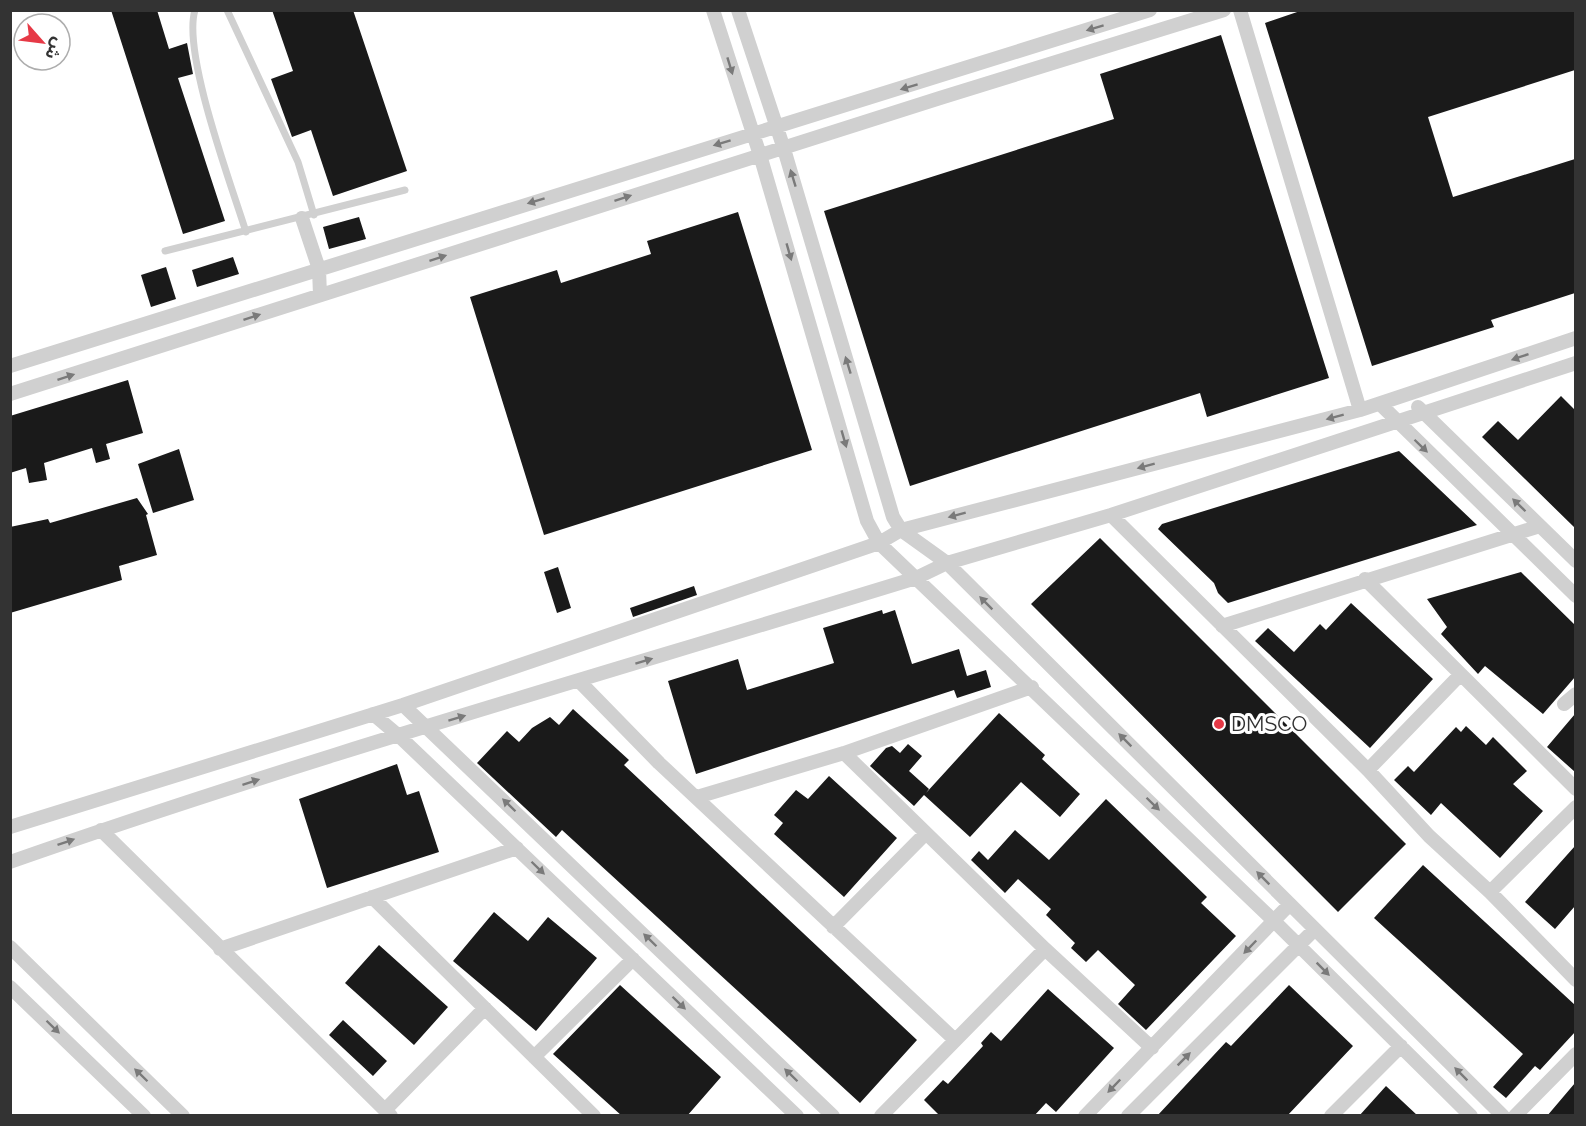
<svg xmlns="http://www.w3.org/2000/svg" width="1586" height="1126" font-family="Raleway,'Noto Sans Arabic',sans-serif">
  <rect width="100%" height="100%" fill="#fff"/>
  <!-- building -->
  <path fill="#1a1a1a" d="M111,10H157L169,49L187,43L193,74L178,78L225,221L183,234Z
    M272,10H353L407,171L333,196L311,130L292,137L271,79L293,71Z
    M1303,10H1575V70L1428,117L1453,197L1575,159V293L1491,320L1494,327L1372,366L1265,23Z
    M1221,35L1329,378L1207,417L1200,393L910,486L824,211L1114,119L1100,74Z
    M738,212L812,450L544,535L470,297L557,270L561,283L651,254L647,241Z
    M359,217L366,239L329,249L323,227Z
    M233,257L239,274L197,287L192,270Z
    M166,267L176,299L151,307L141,275Z
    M128,380L143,433L106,444L110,459L96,463L92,448L44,463L47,480L29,483L26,468L10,473V416Z
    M1561,396L1575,410V528L1482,437L1498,421L1518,440Z
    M179,449L194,500L153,513L138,464Z
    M1399,451L1477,525L1228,603L1218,593L1214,583L1158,529L1162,524Z
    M137,498L148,514L146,515L157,555L119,566L122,580L10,613V527L48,519L50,523Z
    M1100,538L1406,844L1338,912L1031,604Z
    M558,567L571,608L557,613L544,572Z
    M1521,572L1575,625V677L1543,714L1485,666L1478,674L1441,634L1447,627L1427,599Z
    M694,586L697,595L633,617L630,608Z
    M1351,603L1433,679L1370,748L1255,641L1268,628L1294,652L1320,624L1326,630Z
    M882,610L883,614L895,610L912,664L959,649L967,676L986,670L991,687L957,698L954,690L696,774L668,681L738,659L747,690L834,663L823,628Z
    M573,709L629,760L624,765L917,1040L860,1103L562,830L556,837L477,763L507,731L519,742L532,728L550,717L559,725Z
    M999,713L1045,755L1042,759L1080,794L1060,817L1021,782L970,837L924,795L914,806L870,766L886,748L892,746L900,753L908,744L922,756L909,771L929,789L926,793Z
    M1575,714V772L1547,747Z
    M1466,726L1486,745L1493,737L1527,771L1513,784L1543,811L1500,858L1441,803L1431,815L1394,780L1408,766L1414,772L1456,727L1461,732Z
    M397,764L407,795L419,791L439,852L327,888L299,799Z
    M829,776L897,838L844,897L774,834L783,823L774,815L796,790L808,799Z
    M1106,799L1207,897L1201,903L1236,936L1146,1030L1118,1004L1135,985L1098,950L1086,962L1071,948L1075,943L1046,915L1051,909L1018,879L1005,893L971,860L979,851L988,860L1015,830L1049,860Z
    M1575,846V906L1555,929L1525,902Z
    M1423,865L1575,1005V1032L1540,1070L1535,1066L1506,1098L1493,1087L1523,1054L1374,918Z
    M494,912L528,941L548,917L597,958L536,1031L453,961Z
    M379,945L448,1007L414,1045L345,983Z
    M620,985L721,1077L687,1116H622L553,1054Z
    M1289,985L1353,1046L1287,1116H1157L1226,1042L1231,1046Z
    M1048,989L1114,1048L1056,1112L1046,1103L1034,1116H940L924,1100L943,1080L948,1084L983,1046L981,1043L991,1032L1001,1041Z
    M343,1020L387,1061L373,1076L329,1035Z
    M1575,1083V1116H1547Z
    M1386,1086L1418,1116H1359Z"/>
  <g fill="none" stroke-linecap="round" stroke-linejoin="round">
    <!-- service -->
    <path stroke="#d0d0d0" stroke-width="7" d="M195,10C182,53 231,184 246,232
      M227,10L298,162L314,215
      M165,251L405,190"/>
    <!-- minor -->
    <path stroke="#d0d0d0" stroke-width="14" d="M713,10L760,155L867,521L879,543L1275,922L1471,1116
      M738,10L784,149L893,517L901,530L947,563L1503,1116
      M1240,10L1360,410
      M302,218L319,269L320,295
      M10,366L1150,10
      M10,394L940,98L1224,10
      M1380,404L1576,596
      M1418,407L1576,561
      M1111,515L1368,770L1429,836L1490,892L1576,980
      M1365,579L1576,789
      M1222,626L1540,526
      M579,681L659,763L954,1039
      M1564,704L1576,694
      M403,705L833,1116
      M373,714L399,736L797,1116
      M844,753L1045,949L1152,1048
      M1368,770L1459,676
      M697,797L844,753L1032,687
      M10,827L403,705L879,543L901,530L1360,410L1576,338
      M101,830L391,1116
      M10,862C309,757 614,671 916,578L947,563L1111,515L1576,363
      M1490,892L1576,807
      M372,897L594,1116
      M833,927L926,833
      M10,947L183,1116
      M220,949L517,848
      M10,987L144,1116
      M534,1057L633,959
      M385,1110L485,1008
      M881,1116L1045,949
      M1085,1116L1290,904
      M1128,1116L1315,929
      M1331,1116L1401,1046
      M1515,1116L1576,1054"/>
  </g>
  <!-- one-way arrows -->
  <defs><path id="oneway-solid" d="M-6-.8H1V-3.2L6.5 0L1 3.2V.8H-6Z" transform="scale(1.5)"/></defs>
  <g fill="#7a7a7a">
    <use href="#oneway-solid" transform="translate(1095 28) rotate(163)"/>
    <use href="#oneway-solid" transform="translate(730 66) rotate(73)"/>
    <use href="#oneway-solid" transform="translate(909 87) rotate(163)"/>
    <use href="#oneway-solid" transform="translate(722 143) rotate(163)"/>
    <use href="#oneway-solid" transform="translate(793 178) rotate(-107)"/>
    <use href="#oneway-solid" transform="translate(623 198) rotate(-18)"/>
    <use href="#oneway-solid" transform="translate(536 201) rotate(163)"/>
    <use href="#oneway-solid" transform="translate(789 252) rotate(74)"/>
    <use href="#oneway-solid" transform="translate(438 258) rotate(-18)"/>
    <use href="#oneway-solid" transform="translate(252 317) rotate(-18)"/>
    <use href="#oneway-solid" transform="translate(1520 357) rotate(161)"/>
    <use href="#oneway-solid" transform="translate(848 365) rotate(-107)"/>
    <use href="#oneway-solid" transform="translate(66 377) rotate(-18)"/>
    <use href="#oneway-solid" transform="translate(1335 417) rotate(165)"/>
    <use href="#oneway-solid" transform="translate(844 439) rotate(74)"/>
    <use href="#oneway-solid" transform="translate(1421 446) rotate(44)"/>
    <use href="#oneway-solid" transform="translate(1146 466) rotate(165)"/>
    <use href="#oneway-solid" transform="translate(1519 505) rotate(-136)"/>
    <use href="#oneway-solid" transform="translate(957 515) rotate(165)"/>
    <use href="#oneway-solid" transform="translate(986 603) rotate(-135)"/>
    <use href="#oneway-solid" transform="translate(644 661) rotate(-17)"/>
    <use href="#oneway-solid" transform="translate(457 718) rotate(-17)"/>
    <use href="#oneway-solid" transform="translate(1125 740) rotate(-135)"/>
    <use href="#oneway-solid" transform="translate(251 782) rotate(-18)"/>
    <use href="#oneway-solid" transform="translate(1153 804) rotate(44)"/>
    <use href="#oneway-solid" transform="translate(509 805) rotate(-136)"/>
    <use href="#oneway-solid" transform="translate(66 842) rotate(-19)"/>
    <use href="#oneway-solid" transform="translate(538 868) rotate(44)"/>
    <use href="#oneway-solid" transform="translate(1263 878) rotate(-135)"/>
    <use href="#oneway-solid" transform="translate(650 940) rotate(-136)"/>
    <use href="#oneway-solid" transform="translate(1250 947) rotate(134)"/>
    <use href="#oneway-solid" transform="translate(1323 969) rotate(45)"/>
    <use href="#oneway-solid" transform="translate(679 1003) rotate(44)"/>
    <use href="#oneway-solid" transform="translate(53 1027) rotate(44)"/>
    <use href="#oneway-solid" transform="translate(1184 1059) rotate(-45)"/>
    <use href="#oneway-solid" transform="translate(1461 1074) rotate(-135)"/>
    <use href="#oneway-solid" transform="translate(141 1075) rotate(-136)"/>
    <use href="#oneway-solid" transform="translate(791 1075) rotate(-136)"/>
    <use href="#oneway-solid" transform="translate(1114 1086) rotate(134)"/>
  </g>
  <!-- markers -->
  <circle fill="#e63946" stroke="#fff" stroke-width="2" cx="1219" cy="724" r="6"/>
  <g text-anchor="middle" stroke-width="6" stroke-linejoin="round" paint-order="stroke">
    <!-- poi labels -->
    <g font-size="21" fill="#333" stroke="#fff" text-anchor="start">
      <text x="1231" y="731">DMSCO</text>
    </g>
  </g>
  <!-- border -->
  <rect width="1586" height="1126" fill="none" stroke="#333333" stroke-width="24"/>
  <!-- north arrow -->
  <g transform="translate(42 42) rotate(118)"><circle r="28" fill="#ffffff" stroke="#adadad" stroke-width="1.5"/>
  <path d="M0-4.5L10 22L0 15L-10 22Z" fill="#e63946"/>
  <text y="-9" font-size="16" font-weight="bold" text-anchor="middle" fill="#333333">ش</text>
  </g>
</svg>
